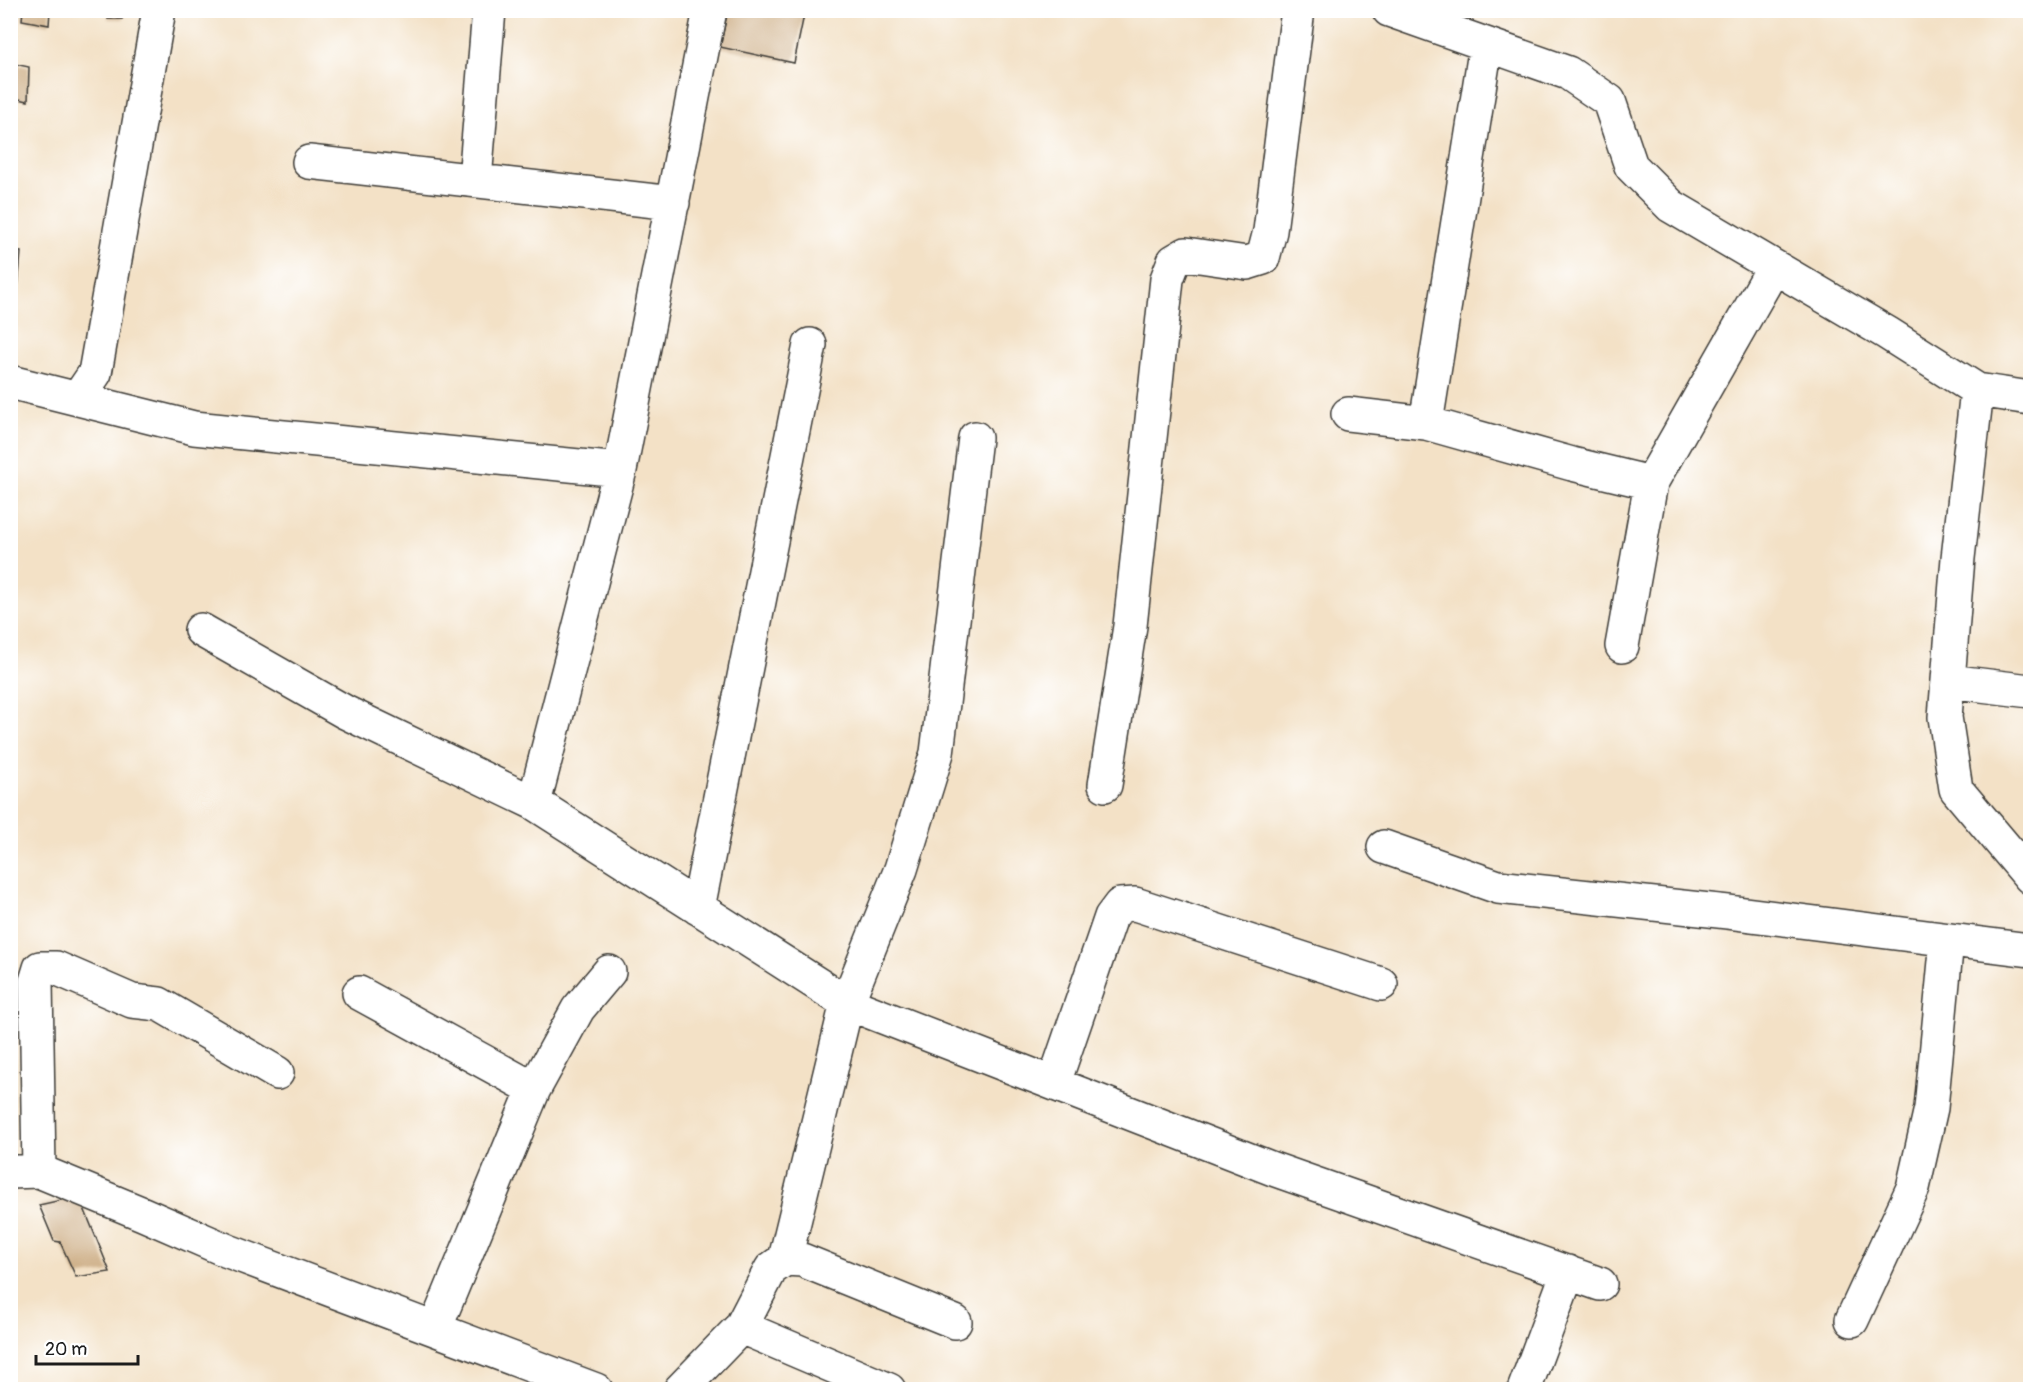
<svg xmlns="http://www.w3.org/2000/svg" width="2041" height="1400" font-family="Pangolin,sans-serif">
  <rect width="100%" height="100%" fill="#fff"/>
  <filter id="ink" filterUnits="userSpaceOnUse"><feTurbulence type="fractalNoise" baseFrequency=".0167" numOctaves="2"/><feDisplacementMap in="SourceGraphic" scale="12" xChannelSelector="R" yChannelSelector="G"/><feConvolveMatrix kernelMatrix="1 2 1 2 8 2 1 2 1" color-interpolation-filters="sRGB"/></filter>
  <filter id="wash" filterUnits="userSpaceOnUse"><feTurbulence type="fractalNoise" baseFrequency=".008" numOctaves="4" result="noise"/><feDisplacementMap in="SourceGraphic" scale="24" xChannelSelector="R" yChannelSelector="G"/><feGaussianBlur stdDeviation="1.35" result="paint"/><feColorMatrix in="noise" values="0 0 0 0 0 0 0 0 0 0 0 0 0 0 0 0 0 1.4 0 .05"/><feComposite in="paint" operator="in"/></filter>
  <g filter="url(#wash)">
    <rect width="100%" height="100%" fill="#f3e1c6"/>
    <g id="blocks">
      <!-- building -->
      <path fill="#d0b38d" d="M23,10H50L49,25L22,20Z
        M110,10H128L122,19H108Z
        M728,10H805L794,63L720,47Z
        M10,63L29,67L28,101L10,97Z
        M10,251L21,252L12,362H10Z
        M79,1196L110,1272L76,1277L60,1242L54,1241L39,1205Z"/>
    </g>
  </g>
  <g filter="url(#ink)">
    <use href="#blocks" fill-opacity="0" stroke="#3c3a36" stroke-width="1.5"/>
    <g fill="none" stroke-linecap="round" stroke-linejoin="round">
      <defs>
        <path id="minor" d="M1389,10L1568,73L1609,101L1631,166L1671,206L1887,333L1977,390L2030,398
          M309,162L673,203
          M475,180L489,10
          M10,382L194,428L620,470
          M1977,390L1958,558L1945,717L1956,789L2030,877
          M78,398L95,373L159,10
          M1348,414L1426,423L1572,464L1651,483
          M1426,423L1486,45
          M201,630L345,712L534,803L847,1003L1273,1169L1600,1284
          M1622,646L1651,483L1774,267
          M1948,681L2030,691
          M1105,785L1130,626L1167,279L1174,261L1186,254L1247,263L1263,258L1270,231L1298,10
          M534,803L620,470L710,10
          M1384,847L1498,887L1728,912L2030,950
          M698,908L810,345
          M359,993L534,1089
          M1054,1083L1111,917L1120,905L1135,904L1381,984
          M39,1171L36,981L40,968H56L132,1001L159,1004L277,1073
          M10,1172L39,1171L143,1214L228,1251L596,1390
          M785,1259L847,1003L901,869L937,753L975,438
          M1852,1320L1913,1188L1931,1108L1947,940
          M741,1327L889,1390
          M435,1329L534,1089L578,1009L609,972
          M680,1390L741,1327L771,1269L785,1259L802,1260L955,1322
          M1524,1390L1568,1272"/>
      </defs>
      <!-- minor casing -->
      <use href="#minor" stroke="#3c3a36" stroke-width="36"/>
      <!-- minor -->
      <use href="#minor" stroke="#fff" stroke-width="33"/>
    </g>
  </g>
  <!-- margin -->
  <rect width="2041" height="1400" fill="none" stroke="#fff" stroke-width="36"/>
  <!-- scale -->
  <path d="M36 1355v9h102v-9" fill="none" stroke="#1c1c1c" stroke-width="3"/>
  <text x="45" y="1355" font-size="18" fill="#1c1c1c" stroke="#ffffff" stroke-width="4.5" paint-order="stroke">20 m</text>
</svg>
